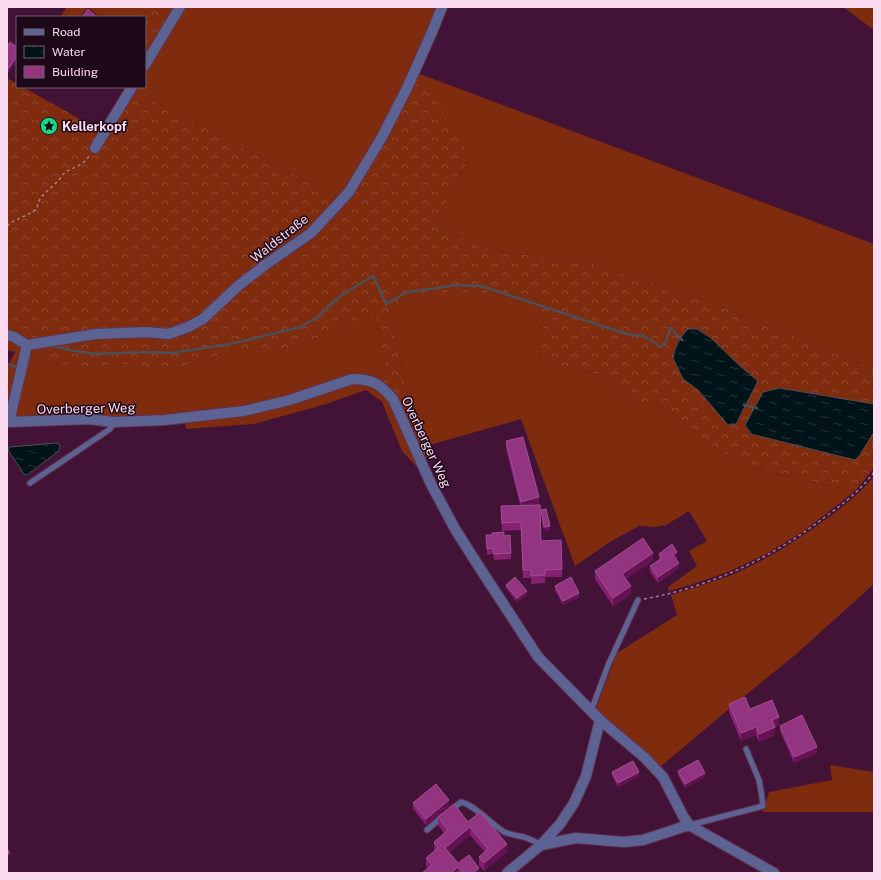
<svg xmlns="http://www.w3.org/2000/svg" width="881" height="880" font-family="'Public Sans',sans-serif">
  <defs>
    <pattern id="forest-crowns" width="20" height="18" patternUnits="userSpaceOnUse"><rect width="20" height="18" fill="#7f2b0e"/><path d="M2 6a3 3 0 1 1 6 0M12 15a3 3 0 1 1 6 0" fill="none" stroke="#924931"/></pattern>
    <pattern id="water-ripples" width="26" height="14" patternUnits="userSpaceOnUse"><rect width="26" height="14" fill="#001319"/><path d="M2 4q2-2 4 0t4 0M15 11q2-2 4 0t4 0" fill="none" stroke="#26353b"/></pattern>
  </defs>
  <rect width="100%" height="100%" fill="#421337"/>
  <!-- grass -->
  <path fill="#7f2b0e" d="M67,7H142L134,17H99L88,7L80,17H60Z
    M183,7H434L436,11L405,87L380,136L340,198L133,90L135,87H145V71Z
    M843,7H874V30Z
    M417,73L874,244V368L693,296L577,259L507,253L434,227L468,161Z
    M427,292H498L537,298L544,318L539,361L606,376L630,400L661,406L680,419L716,449L758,470L855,491L804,531L766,554L728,572L690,585L669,591L668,587L697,566L689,551L707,541L689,511L666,525L656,527L639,526L613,540L575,566L521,419L426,446L409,404L390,308Z
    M375,312L386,367L372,379L243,410L164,418L11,420L27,348L47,362L80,367L127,364L135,372L159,366L182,368L196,361L207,362L222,354H272L318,338Z
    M7,337L24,346L7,411V367L15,352L7,350Z
    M352,381L371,383L391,401L417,460V467L402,451L382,402L366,390L326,404L254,424L186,429L185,421Z
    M874,476V584L794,656L742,698L659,768L595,711L617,653L677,615L671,595C690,589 710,583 729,576C765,561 798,540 829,517C845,505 862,492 874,476Z
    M830,765L874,772V812H763L769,792L832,780Z"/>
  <!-- forest -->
  <path fill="url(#forest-crowns)" fill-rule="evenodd" d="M142,7H176L145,57V17H134Z
    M417,73L419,77L462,136L468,161L434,227L507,253L577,259L693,296L874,368V404L779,388L751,434L855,460L860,455L874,432V468L855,491L758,470L716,449L680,419L661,406L630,400L606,376L539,361L544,318L537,298L498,292H427L390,308L409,404L431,457L422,459L394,398L372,379L386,367L375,313L318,338L272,354H222L207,362L196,361L182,368L159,366L135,372L127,364L80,367L47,362L27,348L28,346L188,328L266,266L350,192ZM679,339L740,366L758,381L728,425L698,390L683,379L673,358L675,348Z
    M7,78L17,84V87H23L101,131L133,90L340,198L310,232L202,318L168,333L27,344L7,334Z"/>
  <!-- water -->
  <path fill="url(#water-ripples)" stroke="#4b4f59" d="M688,329H697L711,338L740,366L758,381L736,424L728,425L698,390L683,379L673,358C676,345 679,339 688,329Z
    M779,388L874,404V432L860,455L855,460L751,434L745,425L763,392Z
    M56,443L59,444L60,447L59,451L27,475L24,474L8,450L10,447Z"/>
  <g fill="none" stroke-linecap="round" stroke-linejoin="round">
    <!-- stream -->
    <path stroke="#4b4f59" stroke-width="2.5" d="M53,346L69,350L95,354L148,352L171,353L230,344L300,327L318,317L329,306L342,295L373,276L386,304L407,292L458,285L481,286L627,334L644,336L661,347L666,341L671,328L682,340
      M7,364L16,367
      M744,405L757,408"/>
    <defs>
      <path id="service" d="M30,483L110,429L114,422
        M591,711L609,663L638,600
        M450,811L461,802C475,805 491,824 504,832C509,834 514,835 519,836C527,837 534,841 542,845
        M690,825L763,806L761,791L759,780L746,749
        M427,830L442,817"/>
      <path id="minor" d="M145,65L180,7
        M95,148L132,87
        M7,335L14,337L27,345L9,422
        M27,345L96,334L146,332L169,334L188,327L203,319L238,286L265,265L311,233L349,192L382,137L407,88L432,32L442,7
        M7,422L88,419L114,422L164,420L244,411L290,400L352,379C373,379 380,384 393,399L431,484L455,529L483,573L538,657L600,720L644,757L663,777L683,816L689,825L774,873
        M541,845L560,824L574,803L586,776L600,720
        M507,873L541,845L576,838L624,842L643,840L689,825"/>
    </defs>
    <!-- service casing -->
    <use href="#service" stroke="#5f3354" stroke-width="7"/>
    <!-- minor casing -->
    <use href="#minor" stroke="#5f3354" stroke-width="12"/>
    <!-- path -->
    <path stroke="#a47e99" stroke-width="1.5" stroke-dasharray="3 3" stroke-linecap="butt" d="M7,226L12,222L33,212L37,208L38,203L41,197L59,180L65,172L78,166L85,161L90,155
      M7,239V242
      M644,599C710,587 772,558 825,517C843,504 861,490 874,472"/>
    <!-- service -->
    <use href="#service" stroke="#5c6291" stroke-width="5"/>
    <!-- minor -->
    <use href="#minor" stroke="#5c6291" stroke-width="10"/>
  </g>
  <!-- wall -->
  <path fill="#862072" d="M7,47H17L9,72L7,71Z
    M506,441L539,505L541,541L562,569V577H545V583L531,584V578H523L521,530L502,531L501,506L520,505L506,449Z
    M541,510L550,530L544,531L541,514Z
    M486,535L504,536L511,553V559L494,560L493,554L487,555Z
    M659,554L677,558L676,559L679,568L658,583L650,572V566L659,560Z
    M653,561L626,579L631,594L613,606L595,579V571Z
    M506,585L527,595L517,602L506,588Z
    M555,586L579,597L563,605L555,590Z
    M729,704L750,709L779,725L775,727V735L759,742L756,735L741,741L729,712Z
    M780,726L817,753L794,763L780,731Z
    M678,771L705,777L685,788L678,775Z
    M612,772L639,776L618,787L612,775Z
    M413,803L449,806L426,825L413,809Z
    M438,817L468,822L507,852L484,871L479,865V857L485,852L470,835L449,852L458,863L479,873H422L428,868L426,866V858L435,851L434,850V842L444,833L438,825Z"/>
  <!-- shaded-wall -->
  <path fill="#651255" d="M17,56V60L9,72V68Z
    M539,497V505L521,509V502Z
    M550,526V530L544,531V527Z
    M677,552V558L673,561V555Z
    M653,553V561L622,582V574Z
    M679,563V568L658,583V577Z
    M631,586V594L613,606V598Z
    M527,591V595L517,602V598Z
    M579,593V597L563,605V601Z
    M779,717V725L772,728V720Z
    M756,727V735L741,741V733Z
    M775,727V735L759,742V734Z
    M817,747V753L794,763V757Z
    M639,772V776L618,787V783Z
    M705,773V777L685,788V784Z
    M449,800V806L426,825V819Z
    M470,827V835L445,855V848Z
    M507,844V852L484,871V863Z
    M458,867V873H451Z
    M479,868V873H473Z"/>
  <!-- building -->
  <path fill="#923480" stroke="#a24e91" d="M88,9L97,17H82Z
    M10,42L17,47V56L9,68L7,67V47Z
    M523,437L539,497L521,502L506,441Z
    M540,505L541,541L561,540L562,569L545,570V575L531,576V570H523L521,522L502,523L501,506Z
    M546,509L550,526L544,527L541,510Z
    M504,532V536L510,535L511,553L494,554L493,548L487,549L486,535H492V533Z
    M643,538L653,553L622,574L631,586L613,598L595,571Z
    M672,544L677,552L673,555L679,563L658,577L650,566L662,558L659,554Z
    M515,577L527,591L517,598L506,585Z
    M571,577L579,593L563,601L555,586Z
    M745,697L750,709L772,700L779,717L772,720L775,727L759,734L756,727L741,733L729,704Z
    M802,715L817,747L794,757L780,726Z
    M698,760L705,773L685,784L678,771Z
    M633,761L639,772L618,783L612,772Z
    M436,784L449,800L426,819L413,803Z
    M454,804L468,822L480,812L507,844L484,863L479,857L488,849L470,827L445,848L458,863L469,855L479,868L473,873H464L458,867L451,873H422L432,865L426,858L438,848L434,842L448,830L438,817Z
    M7,848L10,853L7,855Z"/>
  <!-- icons -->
  <defs>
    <symbol id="sight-disc" viewBox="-11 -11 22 22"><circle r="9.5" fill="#13d989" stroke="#1d0818"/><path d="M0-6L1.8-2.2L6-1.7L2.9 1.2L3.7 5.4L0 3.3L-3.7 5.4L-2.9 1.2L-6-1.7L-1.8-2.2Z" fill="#111"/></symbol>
  </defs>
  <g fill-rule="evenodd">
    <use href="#sight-disc" x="39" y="116" width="20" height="20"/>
  </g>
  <g text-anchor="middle" stroke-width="3" stroke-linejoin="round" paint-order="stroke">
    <!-- poi labels -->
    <g font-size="13" font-weight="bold" fill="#fadbef" stroke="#1d0818" text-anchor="start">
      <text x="62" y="131">Kellerkopf</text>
    </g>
    <!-- street labels -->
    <g font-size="13" fill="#fadbef" stroke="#1d0818">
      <text transform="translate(279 238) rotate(-38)" y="5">Waldstraße</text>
      <text transform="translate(86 408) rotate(-1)" y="5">Overberger Weg</text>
      <text transform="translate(427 442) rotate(65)" y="5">Overberger Weg</text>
    </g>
  </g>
  <!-- border -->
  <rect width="881" height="880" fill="none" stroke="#fadbef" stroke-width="16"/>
  <!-- legend -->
  <rect x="16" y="16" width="130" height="72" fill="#1d0818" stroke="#755c6e"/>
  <rect x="24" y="29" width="20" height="6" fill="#5c6291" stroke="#755c6e"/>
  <text x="52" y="36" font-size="12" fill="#fadbef">Road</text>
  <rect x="24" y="46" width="20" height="12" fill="url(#water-ripples)" stroke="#755c6e"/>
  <text x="52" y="56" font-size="12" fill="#fadbef">Water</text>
  <rect x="24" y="66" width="20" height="12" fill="#923480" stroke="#755c6e"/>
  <text x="52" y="76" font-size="12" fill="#fadbef">Building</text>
</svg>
